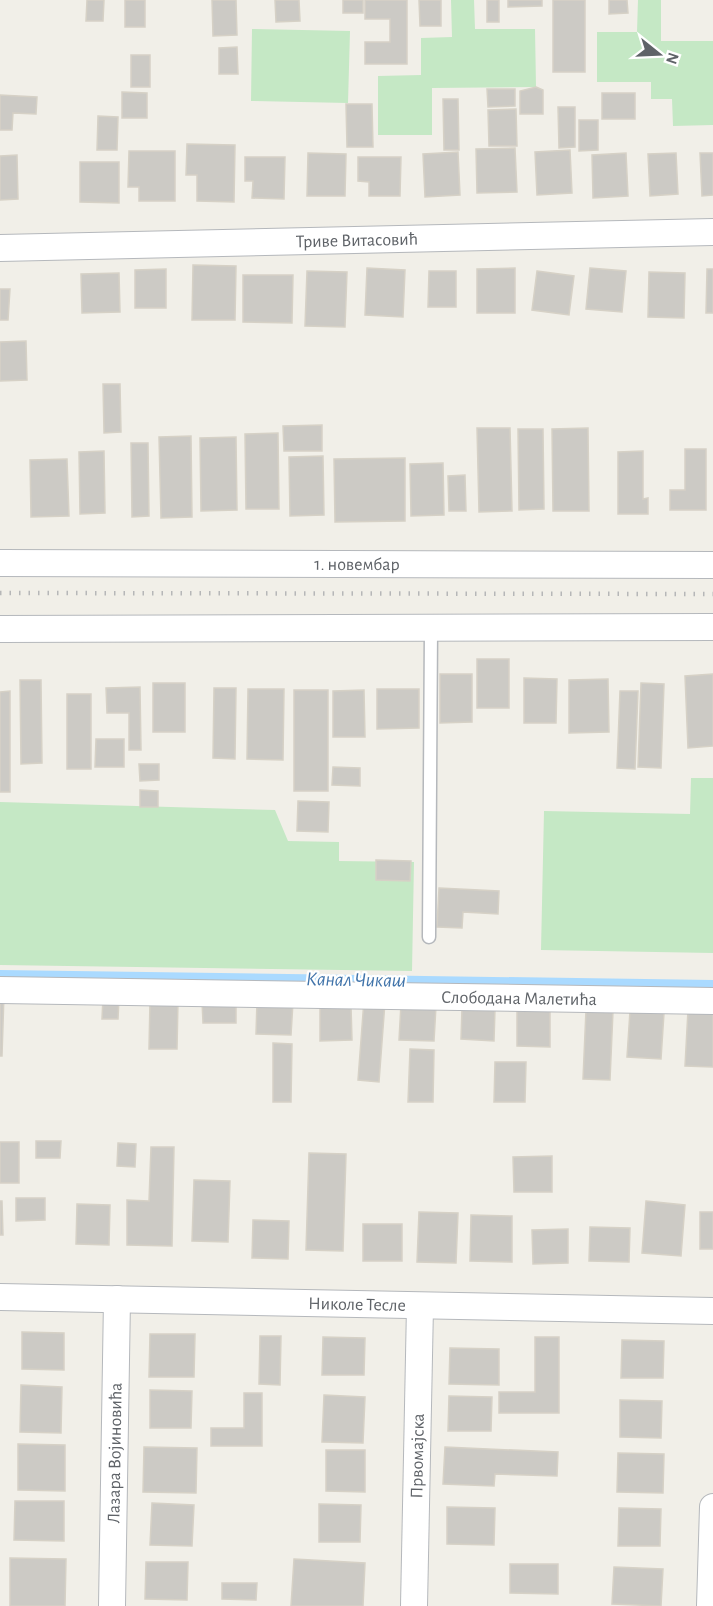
<svg xmlns="http://www.w3.org/2000/svg" width="713" height="1606" font-family="'Alegreya Sans',sans-serif">
  <rect width="100%" height="100%" fill="#f1efe8"/>
  <!-- green -->
  <path fill="#c5e8c5" d="M451,0H474L475,29H535L536,87L432,88V135H378V76L421,75V38L452,37Z
    M638,0H661V41H713V125L673,126L672,99H651V82H597V32H637Z
    M252,29L350,31L348,103L251,101Z
    M691,778H713V953L541,950L544,811L690,814Z
    M0,802L275,810L288,841L339,842V861L414,862L412,971L0,965Z"/>
  <g fill="none" stroke-linecap="round" stroke-linejoin="round">
    <!-- stream -->
    <path stroke="#aadaff" stroke-width="8" d="M0,974L713,984"/>
  </g>
  <!-- building -->
  <path fill="#cccac5" stroke="#d6d1c6" stroke-width="1.5" d="M87,0H104L103,21H86Z
    M125,0H145V27H125Z
    M212,0H236L237,35L213,36Z
    M275,0H299L300,21L276,22Z
    M343,0H363V13H343Z
    M365,0H407V64H365V42H390V19H365Z
    M419,0H441V26H420Z
    M487,0H499V22H487Z
    M508,0H542V6L508,7Z
    M553,0H585V72H553Z
    M609,0H627L628,13L609,14Z
    M237,47L238,74H219V48Z
    M131,55H150V87H131Z
    M536,87L543,90V114H520V91Z
    M487,89H515V106L488,107Z
    M122,92L147,93V118H122Z
    M602,93H635V119H602Z
    M0,95L37,97L36,114L13,113L12,130H0Z
    M443,99H458L459,150H444Z
    M346,104H372L373,147H347Z
    M558,107H575V147L559,148Z
    M516,109L517,146H489L488,110Z
    M98,116L118,117L117,150H97Z
    M579,120H598V150L579,151Z
    M187,144L235,145L234,202L197,201V175H186Z
    M515,148L517,192L477,193L476,149Z
    M570,150L572,193L537,195L535,152Z
    M129,151H175V201H139V187H128Z
    M458,152L460,195L425,197L423,154Z
    M308,153L346,154L345,196H307Z
    M626,153L628,196L593,198L592,155Z
    M676,153L678,194L650,196L648,154Z
    M700,153H713V195L702,196Z
    M17,155L18,199L0,200V156Z
    M245,157H285L284,199L252,198L253,181H245Z
    M358,157H401L400,196H369V182L358,181Z
    M80,162H119V203L80,202Z
    M193,265L236,266L235,320H192Z
    M367,268L405,270L403,317L365,315Z
    M515,268V313H477V269Z
    M590,268L626,271L622,312L586,309Z
    M166,269V308H135V270Z
    M707,269H713V313H706Z
    M307,271L347,272L345,327L305,326Z
    M429,271H456V307H428Z
    M537,271L574,276L569,315L532,310Z
    M649,272L685,273L684,318L648,317Z
    M119,273L120,312L82,313L81,274Z
    M243,275H293L292,323L243,322Z
    M0,289H10L8,320H0Z
    M26,341L27,380L0,381V342Z
    M103,384H120L121,432L104,433Z
    M322,425V451H284L283,426Z
    M477,428H510L512,511L479,512Z
    M588,428L589,511H553L552,429Z
    M518,429H543L544,509L519,510Z
    M278,433L279,509H246L245,434Z
    M191,436L192,517L161,518L159,437Z
    M236,437L237,510L201,511L200,438Z
    M131,443H148L149,516L132,517Z
    M685,449H706V510H670V490H685Z
    M104,451L105,513L80,514L79,452Z
    M643,451V499L648,498V514H618V452Z
    M323,456L324,515L290,516L289,457Z
    M405,458V521L335,522L334,459Z
    M67,459L69,516L31,517L30,460Z
    M443,463L444,515L411,516L410,464Z
    M465,475L466,511H449L448,476Z
    M477,659H509V708H477Z
    M440,674H472V722L440,723Z
    M713,674V746L688,748L685,676Z
    M524,678L557,679L556,723H524Z
    M608,679L609,732L569,733V680Z
    M20,680H41L42,763L21,764Z
    M153,683H185V732H153Z
    M641,683L664,684L661,768L638,767Z
    M140,687L141,750H129V713H107L106,688Z
    M214,688H236L235,759L213,758Z
    M248,689H284L283,760L247,759Z
    M377,689H419V728L377,729Z
    M294,690H328V791H294Z
    M364,690L365,737H333V691Z
    M10,691V792H0V692Z
    M620,691H638L635,769L617,768Z
    M67,694H91V769H67Z
    M96,739H124V767H95Z
    M139,764H159V780L140,781Z
    M333,767L360,768V786L332,785Z
    M140,790L158,791V807H140Z
    M298,801L329,802L328,832L297,831Z
    M376,860L411,861L410,881L376,880Z
    M439,888L499,891L498,914L463,912L462,928L437,927Z
    M0,994H4L2,1056H0Z
    M103,997L119,998L118,1019H102Z
    M364,1000L385,1002L379,1082L358,1080Z
    M150,1001H178L177,1049H149Z
    M202,1001H236V1023H203Z
    M257,1001L293,1002L291,1035L256,1034Z
    M401,1004L436,1006L434,1041L399,1040Z
    M351,1006L352,1040L320,1041V1007Z
    M462,1008L495,1009L494,1041L461,1039Z
    M517,1008H550V1047L517,1046Z
    M586,1010L613,1011L610,1080L583,1079Z
    M688,1010L713,1011V1067L685,1066Z
    M630,1011L664,1013L661,1059L627,1057Z
    M273,1043L292,1044L291,1102H273Z
    M410,1049L434,1050L433,1102H408Z
    M495,1062H526L525,1102H494Z
    M36,1141H61L60,1158H36Z
    M0,1142H19V1183H0Z
    M118,1143L136,1144L135,1167L117,1166Z
    M151,1147H174L172,1246L127,1245V1200L149,1201Z
    M309,1153L346,1154L343,1251L306,1250Z
    M552,1156V1192H514L513,1157Z
    M194,1180L230,1181L228,1242L192,1241Z
    M16,1198H45V1220L16,1221Z
    M0,1201H2L3,1235H0Z
    M646,1201L685,1205L681,1256L642,1253Z
    M77,1204L110,1205L109,1245L76,1244Z
    M419,1212L458,1213L456,1263L417,1262Z
    M700,1212H713V1249H700Z
    M471,1215L512,1216V1262L470,1261Z
    M253,1220L289,1221L288,1259L252,1258Z
    M363,1224H402V1261H363Z
    M590,1227L630,1228L629,1262L589,1261Z
    M568,1229V1263L533,1264L532,1230Z
    M22,1332L64,1333V1370L22,1369Z
    M150,1334H195L194,1377H149Z
    M260,1336H281L280,1385L259,1384Z
    M323,1337L365,1338L364,1375H322Z
    M535,1337H559V1413H499V1392H535Z
    M622,1340L664,1341L663,1378H621Z
    M450,1348L499,1349V1385L449,1384Z
    M21,1385L62,1387L61,1433L20,1432Z
    M150,1390L192,1391L191,1428H150Z
    M244,1393H262V1446H211V1428H244Z
    M324,1395L365,1397L363,1443L322,1442Z
    M449,1396L492,1397L491,1431H448Z
    M620,1400L662,1401L661,1438L620,1437Z
    M18,1444L65,1445V1491L18,1490Z
    M144,1447L197,1448L196,1493L143,1492Z
    M445,1447L558,1452L557,1476L495,1474L494,1486L443,1484Z
    M326,1450H365V1492L326,1491Z
    M618,1453L664,1454L663,1493L617,1492Z
    M15,1501H64V1541L14,1540Z
    M152,1503L194,1505L192,1546L150,1545Z
    M319,1504L361,1505L360,1542H319Z
    M447,1507L495,1508L494,1545L447,1544Z
    M619,1508L661,1509L660,1546H618Z
    M10,1558L66,1559L65,1606H10Z
    M294,1559L365,1563L363,1606H291Z
    M146,1562H188L187,1600L145,1599Z
    M510,1564H558V1594L510,1593Z
    M614,1567L663,1569L661,1606L612,1604Z
    M222,1583H257L256,1600L222,1599Z"/>
  <g fill="none" stroke-linecap="round" stroke-linejoin="round">
    <defs>
      <path id="service" d="M429,937L431,628"/>
      <g id="minor">
        <path id="s1" d="M0,248L713,232"/>
        <path id="s2" d="M0,563L713,565"/>
        <path d="M0,629L713,627"/>
        <path id="s3" d="M0,990L713,1001"/>
        <path id="s4" d="M0,1297L713,1311"/>
        <path id="s5" d="M112,1606L117,1299"/>
        <path id="s6" d="M414,1606L420,1306"/>
        <path d="M710,1606L713,1507"/>
      </g>
    </defs>
    <!-- service casing -->
    <use href="#service" stroke="#b5b8bc" stroke-width="15"/>
    <!-- minor casing -->
    <use href="#minor" stroke="#b5b8bc" stroke-width="28"/>
    <!-- service -->
    <use href="#service" stroke="#fff" stroke-width="12"/>
    <!-- minor -->
    <use href="#minor" stroke="#fff" stroke-width="26"/>
    <!-- rail -->
    <path stroke="#b6b7b8" stroke-width="4.5" stroke-dasharray="1.5 8" stroke-linecap="butt" d="M0,593L713,594"/>
  </g>
  <g text-anchor="middle" stroke-width="4.5" stroke-linejoin="round" paint-order="stroke">
    <!-- street labels -->
    <g font-size="18" fill="#5f6368" stroke="#fff">
      <text dy="6" stroke="none"><textPath href="#s1" startOffset="357">Триве Витасовић</textPath></text>
      <text dy="6" stroke="none"><textPath href="#s2" startOffset="357">1. новембар</textPath></text>
      <text dy="6" stroke="none"><textPath href="#s3" startOffset="519">Слободана Малетића</textPath></text>
      <text dy="6" stroke="none"><textPath href="#s4" startOffset="357">Николе Тесле</textPath></text>
      <text dy="6" stroke="none"><textPath href="#s5" startOffset="153">Лазара Војиновића</textPath></text>
      <text dy="6" stroke="none"><textPath href="#s6" startOffset="150">Првомајска</textPath></text>
    </g>
    <!-- water labels -->
    <g font-size="20" font-style="italic" fill="#4174aa" stroke="#fff">
      <text transform="translate(356 979) rotate(1)" y="7">Канал Чикаш</text>
    </g>
  </g>
  <!-- north arrow -->
  <g transform="translate(659 54) rotate(108)" stroke="#ffffff" stroke-width="4.5" paint-order="stroke">
  <path d="M0-4.5L10 22L0 15L-10 22Z" fill="#5f6368"/>
  <text y="-9" font-size="16" font-weight="bold" text-anchor="middle" fill="#5f6368">N</text>
  </g>
</svg>
